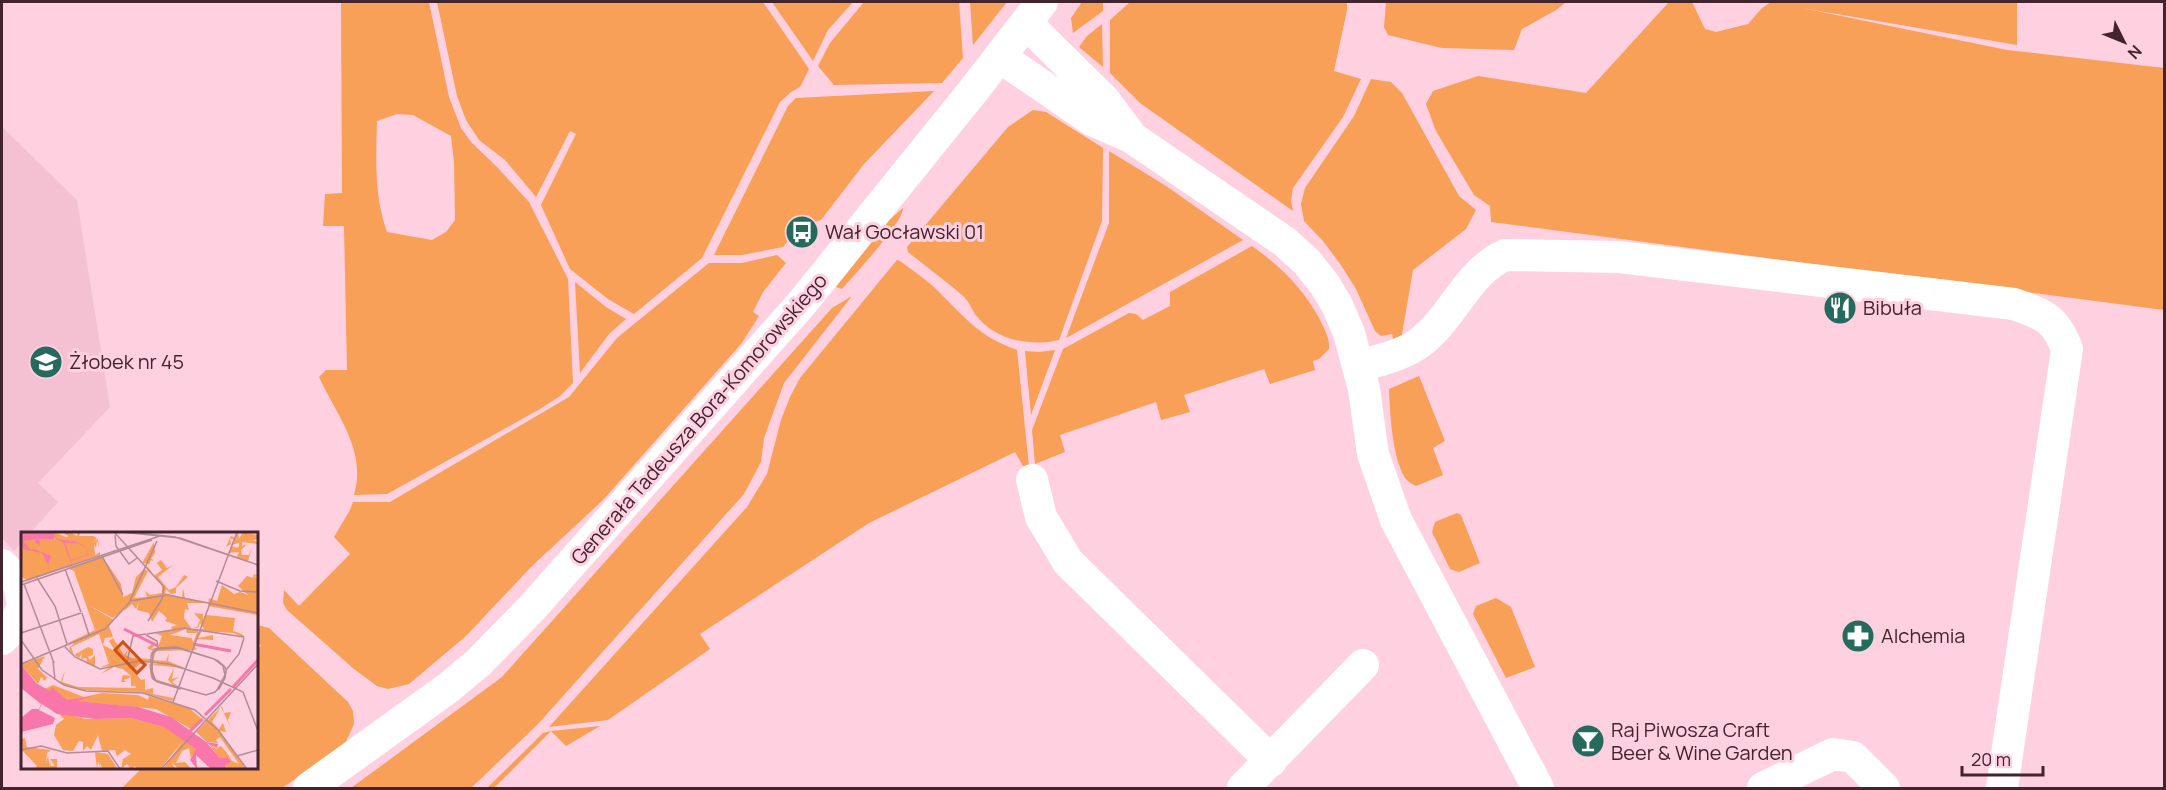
<svg xmlns="http://www.w3.org/2000/svg" width="2166" height="790" font-family="Manrope,sans-serif">
  <rect width="100%" height="100%" fill="#ffd0df"/>
  <!-- built -->
  <path fill="#f4c1d2" d="M2,127L77,200L110,407L38,483L58,502L30,533L22,534V542L14,551L2,538Z"/>
  <!-- green -->
  <path fill="#f89f58" fill-rule="evenodd" d="M341,2H429L449,97L461,128L471,142L497,167L529,202L568,279L573,383L560,396L540,409L387,494L354,495C367,450 337,416 319,377L326,370H347L344,226H323L325,194L342,193ZM397,114L413,115L451,136L454,162L455,220L446,232L432,240L387,232C374,196 376,159 377,121Z
    M437,2H763L809,69L800,87L791,92L780,102L702,258L634,314L608,299L570,269L541,205L576,134L570,131L536,197L505,160L479,140L466,120L457,96Z
    M772,2H853L828,30L813,61Z
    M864,2H959L963,58L942,83L834,85L818,66L830,43Z
    M970,2H1007L973,45Z
    M1082,2H1103V11L1073,33L1071,18Z
    M1130,2H1347V10L1334,71L1361,79L1343,117L1293,188L1291,201L1293,211L1140,103L1110,73V20Z
    M1386,2H1566L1556,10L1522,29L1514,50L1442,48L1388,35L1384,27Z
    M1669,2H1692L1705,29L1716,32L1748,24L1762,8L1771,2H2017V45L1802,8L2007,50L2164,68V310L1491,222L1490,206L1474,195L1436,131L1426,104L1433,91L1478,76L1586,93Z
    M1102,24L1103,67L1079,47L1087,36Z
    M1371,79L1391,82L1402,93L1459,196L1476,210L1466,229L1413,270L1401,340L1394,342L1392,334L1381,336L1375,331L1356,289L1341,265L1323,241L1304,221L1301,204L1305,188L1354,116Z
    M934,91L864,164L821,220L814,222L808,215L783,247L742,255H714L788,106L796,98Z
    M1033,110L1046,112L1103,148L1102,221L1059,340C1030,347 994,340 975,314C971,308 969,301 962,295C945,280 926,267 908,252L907,247L1008,127Z
    M1109,151L1166,186L1243,240L1066,338L1109,223Z
    M903,208C903,223 854,275 842,289L836,287L887,222Z
    M1252,246C1280,266 1302,287 1319,318C1324,328 1330,338 1329,349L1319,359L1313,361L1315,370L1270,384L1264,369L1184,395L1190,412L1161,420L1156,402L1060,435L1065,452L1035,464L1032,430L1063,349L1129,313L1136,314L1143,320L1170,306V292Z
    M777,255L786,263L763,292L753,312L759,316L741,344L603,500L532,566L466,636L409,684L388,689L377,686L354,669L287,610L283,603L284,590L299,606L350,554L334,537L350,510L353,502H390L569,397L617,338L709,263H742Z
    M897,260L900,261C915,272 931,283 943,296C970,323 981,337 1017,350L1029,467L1024,468L1015,452L869,523L700,634L710,649L608,720L549,727L747,507L767,474L781,420L790,397L800,378Z
    M575,282L606,307L626,319L609,334L580,373Z
    M852,296L784,383L764,438L761,462L744,494L538,724L471,788H351L502,677L832,308Z
    M1055,350L1031,415L1025,351L1039,352Z
    M1419,376L1445,441L1433,448L1443,475L1416,486C1412,484 1407,481 1405,478C1392,456 1390,413 1389,389Z
    M1457,513L1461,515L1480,563L1459,572L1450,569L1432,532L1435,522Z
    M1496,598L1511,607L1535,667L1506,678L1473,614L1476,606Z
    M257,625L269,628L348,702L353,711L354,724L344,746L282,788H122L142,768H256V650L261,646L257,641Z
    M600,726L566,746L551,731L494,788H487L543,733L551,731Z"/>
  <g fill="none" stroke-linecap="round" stroke-linejoin="round">
    <!-- minor -->
    <path stroke="#fff" stroke-width="32" d="M1026,23L1105,101L1131,136
      M1000,57L1092,120L1131,137L1285,242L1307,262L1325,285L1337,305L1349,333L1364,389L1373,454L1396,520L1538,788
      M1359,366C1377,361 1399,356 1415,346C1452,322 1465,273 1505,255L1619,257L2014,304C2045,315 2055,318 2067,349L2002,788
      M1032,480L1041,517L1068,562L1271,761
      M2,565L19,584L22,600
      M2,639L15,625L22,608
      M309,788L448,688L478,663L531,609L802,303L973,91L1042,2
      M1243,788L1363,665
      M1763,788L1833,754L1853,757L1884,788"/>
  </g>
  <!-- icons -->
  <defs>
    <symbol id="bus-disc" viewBox="-11 -11 22 22"><circle r="9.5" fill="#256a5c" stroke="#ffd0df"/><path d="M-5-6H5V4H4V6H2V4H-2V6H-4V4H-5ZM-3.5-4V0h7V-4ZM-3.5 1.2v1.5H-2V1.2ZM2 1.2v1.5H3.5V1.2Z" fill="#fff"/></symbol>
    <symbol id="restaurant-disc" viewBox="-11 -11 22 22"><circle r="9.5" fill="#256a5c" stroke="#ffd0df"/><path d="M-5-6h1v4h1v-4h1v4h1v-4h1v5L-1.5 .5V6h-2V.5L-5-1ZM5-6V6H3V1.5H1.5Q1.5-4 5-6Z" fill="#fff"/></symbol>
    <symbol id="school-disc" viewBox="-11 -11 22 22"><circle r="9.5" fill="#256a5c" stroke="#ffd0df"/><path d="M0-5L7-2L0 1L-7-2ZM-4 1L0 2.5L4 1V4Q0 6-4 4Z" fill="#fff"/></symbol>
    <symbol id="pharmacy-disc" viewBox="-11 -11 22 22"><circle r="9.5" fill="#256a5c" stroke="#ffd0df"/><path d="M-2-6h4v4h4v4h-4v4h-4v-4h-4v-4h4Z" fill="#fff"/></symbol>
    <symbol id="bar-disc" viewBox="-11 -11 22 22"><circle r="9.5" fill="#256a5c" stroke="#ffd0df"/><path d="M-6-5H6L.8 .8V4.5H3.5V6h-7V4.5H-.8V.8Z" fill="#fff"/></symbol>
  </defs>
  <g fill-rule="evenodd">
    <use href="#bus-disc" x="783" y="213" width="38" height="38"/>
    <use href="#restaurant-disc" x="1821" y="289" width="38" height="38"/>
    <use href="#school-disc" x="27" y="343" width="38" height="38"/>
    <use href="#pharmacy-disc" x="1839" y="617" width="38" height="38"/>
    <use href="#bar-disc" x="1569" y="722" width="38" height="38"/>
  </g>
  <g text-anchor="middle" stroke-width="6" stroke-linejoin="round" paint-order="stroke">
    <!-- poi labels -->
    <g font-size="20" fill="#42242f" stroke="#ffd0df" text-anchor="start">
      <text x="825" y="239">Wał Gocławski 01</text>
      <text x="1863" y="315">Bibuła</text>
      <text x="69" y="369">Żłobek nr 45</text>
      <text x="1881" y="643">Alchemia</text>
      <text x="1611" y="737">Raj Piwosza Craft<tspan x="1611" dy="23">Beer &amp; Wine Garden</tspan></text>
    </g>
    <!-- street labels -->
    <g font-size="20" fill="#42242f" stroke="#ffd0df">
      <text transform="translate(699 419) rotate(-49)" y="7">Generała Tadeusza Bora-Komorowskiego</text>
    </g>
  </g>
  <!-- overview -->
  <g transform="translate(21 532)">
    <rect width="237" height="237" fill="#ffd0df"/>
    <path d="M0,0H33L45,5L48,4L43,2L49,0L56,4L57,0H60L58,4H72L76,6L73,9L77,7L78,16L76,8L75,16L73,12L74,23L79,20V23L4,50L7,48L0,45V7H34L31,1ZM217,0L218,7L222,0L236,3L237,0V7L232,8L236,10V12L221,10V14L226,12L220,18L221,23H228L231,16L227,29L211,24L216,25L218,20L207,21L211,14L216,16L218,14V11L210,13L214,7H209L210,12L205,15L210,4L217,7L214,5ZM133,10L134,21L130,27H131L133,29L130,28L127,35L133,44L141,38L136,31L140,28L146,36L152,33L137,45L148,58L155,55L163,43L167,45L155,56V61L150,62L145,57L144,61L161,66L162,56L164,66L186,71H166L168,78L164,77L163,86L170,96H158L165,97L149,103L171,106L172,111L176,101H166L165,97H177V105L179,97H183L179,91L177,96H171L176,95L179,88L173,81L182,82V91L183,86L187,75L185,83L214,86L212,99L221,102L224,106L212,101L181,99L177,106L192,103V108L177,107L172,113L176,117L174,118L135,119L132,128L145,129L148,121L147,129L164,136L131,133L134,147L152,153L147,148L153,136L151,147L158,145L151,150L158,155L161,149L158,157L135,150L130,146L128,132H118L112,138L120,148L124,147V158L132,156V162L152,166L158,158L151,169L120,160L61,158L47,155L40,152L34,149L39,151L44,139L41,150L57,155L115,156L113,150L114,154H110V145L103,148L105,150H100L102,143L110,144L102,137L93,135L80,142L90,134L79,135L88,132L78,102L50,115L53,123L67,115L72,117V123L67,125L69,128L74,123V135L62,129L66,130L65,126L60,127L61,121L58,126L50,120L48,116L53,111H47L74,98L53,39L46,36L81,24L100,52L102,65L111,61L115,45L123,37L127,39L113,66L126,65L124,59L129,63L141,61V52L127,39L126,36L128,32L121,31ZM118,69L116,78L128,81L131,90L138,79L146,86L144,89L156,93L150,95L152,98L134,101L141,104L137,115L130,117L134,113L132,111L126,116L132,119L131,130L140,131L130,133L124,130H129L130,129V127L111,126L105,123L107,118L103,123L92,106L88,109L95,120L82,113L84,106L92,105L88,94L93,88L67,73L92,86L97,82L94,87L107,72L103,79L111,72L115,77ZM233,42L237,44L233,45L237,46V83L187,74L188,66L196,69L201,53L213,62L219,60L227,63L217,54L226,44L232,46ZM24,124L17,137L26,145L24,149L20,145L17,152L0,132ZM32,153L63,165L81,161L117,163L127,168L128,164L168,176L181,187L172,198L135,177L43,168L24,157ZM201,174L203,181L210,180L207,188L210,196L200,175L191,190L198,197L202,191L205,200L199,199L225,237H207L200,227L209,230L208,225L199,226L187,211L195,217L200,214L206,221L211,229L218,232L199,205L195,208L197,211L186,210L175,200ZM37,180L65,187L110,186L144,195L176,217L170,226L168,216L161,219L155,231L164,230L170,237H158L151,231L154,237H142L162,209L139,237H116L114,234L110,237L106,232L100,237L102,227L110,222L104,218L96,224L94,218L81,219L77,203L70,218L66,214L62,219V210L58,209L52,219L42,218L33,203L35,193L43,187ZM4,206L6,215L30,218L26,221L25,231L27,224L29,235V230L30,234H34L29,227H36V237H13L16,234L0,217V207ZM74,220L87,222L96,236L82,237L78,230L80,237L77,230L76,237Z" fill="#f89f58" fill-rule="evenodd"/>
    <path d="M0,0L31,1L34,3L36,7L57,10L67,17L66,23L50,29L51,33L42,10L35,7L34,3L33,7H18L19,13L13,10L16,7L2,9L10,18L13,17L30,24L27,33L21,21L2,17ZM44,11H57L67,17L65,23L50,28ZM0,132L15,151L29,159L31,155L46,168L72,164L56,169L117,175L150,185L185,210L197,212L196,216L186,211L199,226L207,225L210,230L204,233L206,237H190L175,223L176,237L169,228L175,217L143,195L110,186L74,187L36,182L21,172L18,178L34,186L32,192L0,200V186L11,177H18L20,172L0,156Z" fill="#f876a9" fill-rule="evenodd"/>
    <path fill="none" stroke="#f876a9" stroke-width="3" d="M103,97L137,114M172,112L210,119M212,155L237,128M184,183L210,157M168,200L182,187"/>
    <path fill="none" stroke="#b38b99" stroke-width="1.5" d="M100,0L159,6L237,33M108,0L154,5L237,33M94,1L143,55L141,67L127,89M94,3L95,14L108,32L116,26M81,24L102,63M44,37L60,80M16,46L34,74L46,112M195,49L219,59L237,60M0,50L139,4M3,52L33,131M0,53L131,8M109,69L147,63L237,81M61,81L68,103M163,96L223,105M0,101L60,81M126,102L164,96M125,103L136,109L137,116M0,108L21,138L43,153L65,159L122,161L174,178L197,198L226,237M44,115L54,125L79,137L118,129L148,132L192,146L222,160L237,199M32,129L34,148M106,130L112,104L125,102M0,132L84,97L108,71L136,9M205,138L218,122L223,106M160,157L137,150L132,147L130,139V124L131,121L135,117L138,116L156,115L193,127L197,129L203,134L205,137V140L204,146L198,157H197L194,160L185,163L135,149L131,140L132,121L138,117L157,116L193,127L202,134L204,143L196,158M152,170L216,0M0,218L20,214L46,221L87,219L99,237M216,224L237,218M140,237L237,132"/>
    <path fill="#cf5111" fill-opacity="0.15" stroke="#cf5111" stroke-width="3" d="M102,110L124,133L116,141L94,118Z"/>
    <rect width="237" height="237" fill="none" stroke="#42242f" stroke-width="3"/>
  </g>
  <!-- border -->
  <rect width="2166" height="790" fill="none" stroke="#42242f" stroke-width="6"/>
  <!-- north arrow -->
  <g transform="translate(2124 42) rotate(133)" stroke="#ffd0df" stroke-width="4.5" paint-order="stroke">
  <path d="M0-4.5L10 22L0 15L-10 22Z" fill="#42242f"/>
  <text y="-9" font-size="16" font-weight="bold" text-anchor="middle" fill="#42242f">N</text>
  </g>
  <!-- scale -->
  <path d="M1962 766v9h81v-9" fill="none" stroke="#42242f" stroke-width="3"/>
  <text x="1971" y="766" font-size="18" fill="#42242f" stroke="#ffd0df" stroke-width="4.5" paint-order="stroke">20 m</text>
</svg>
